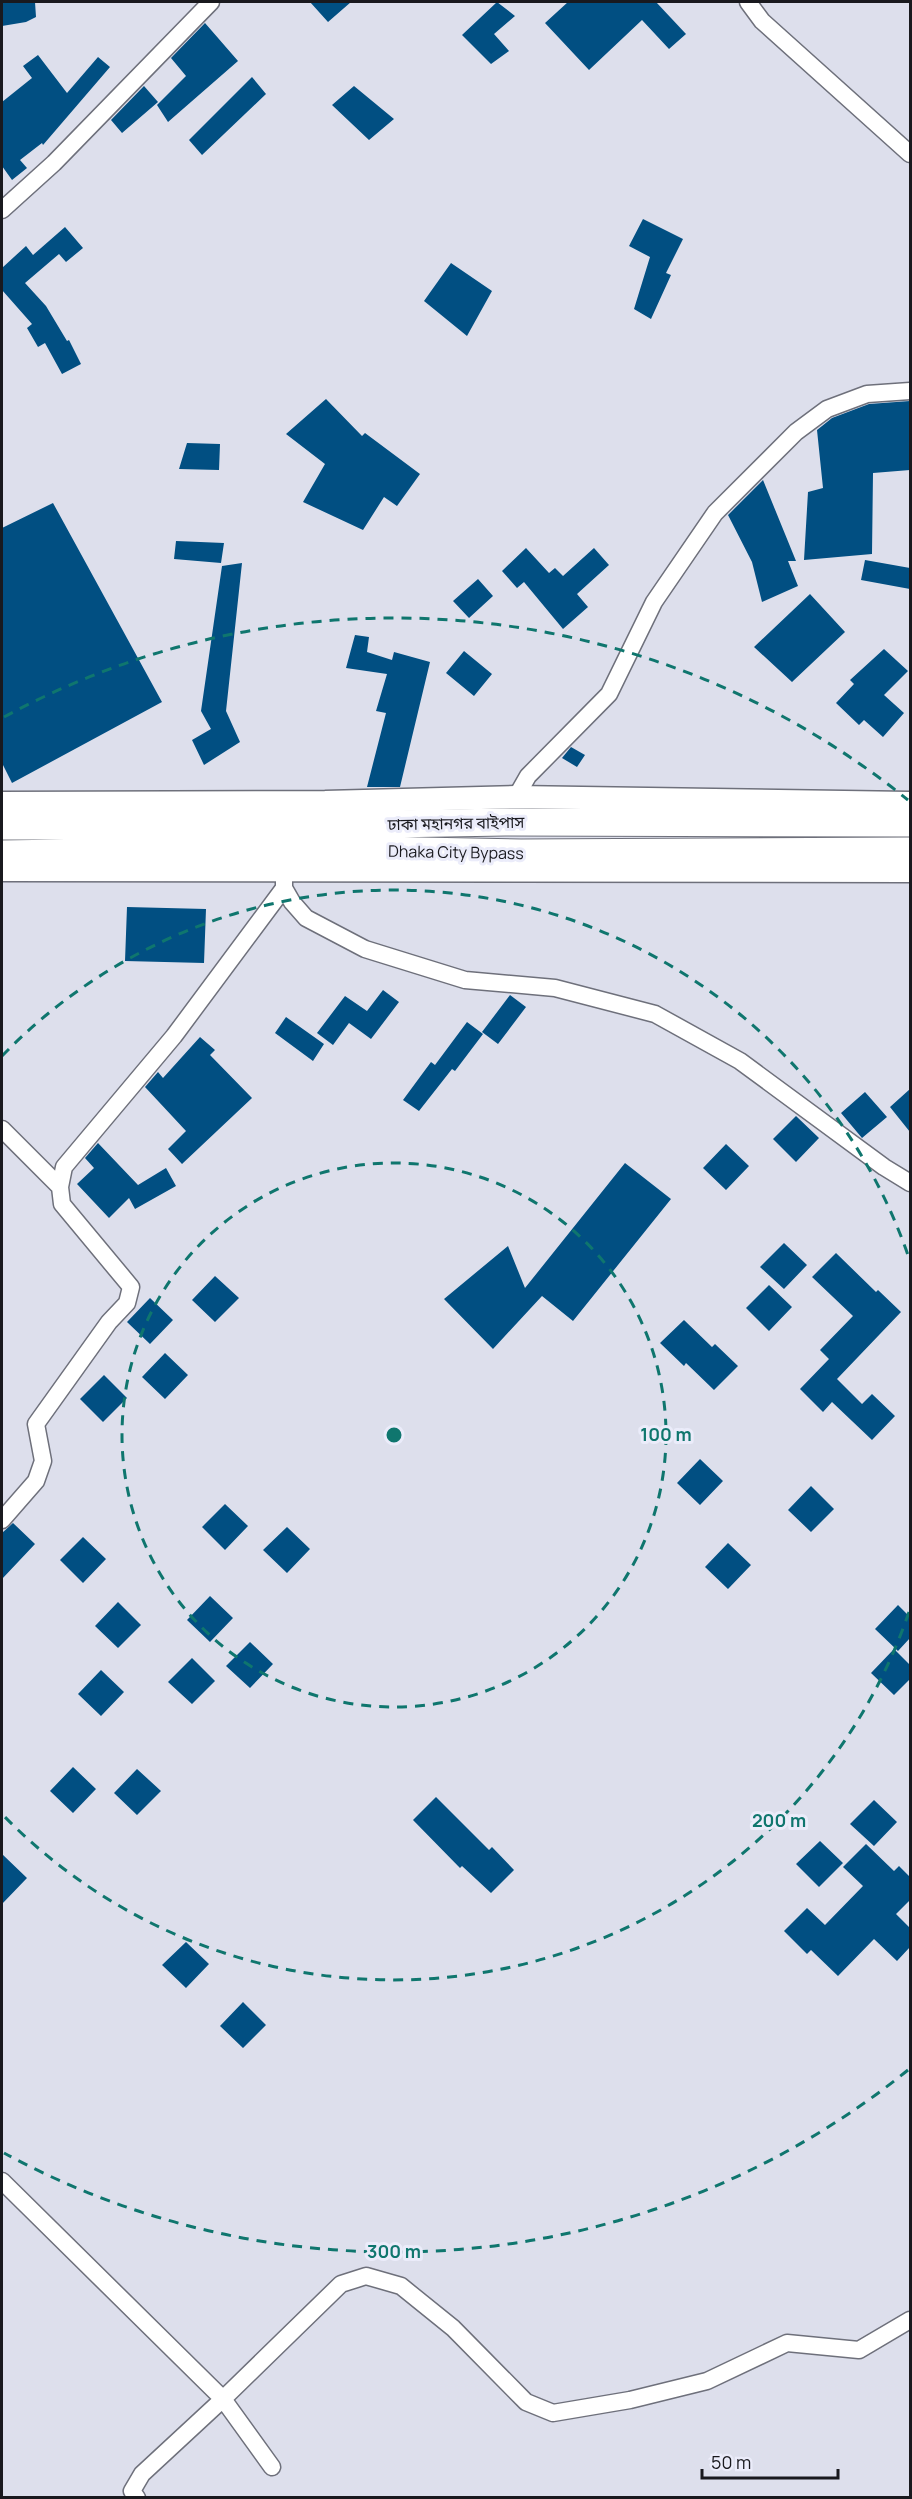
<svg xmlns="http://www.w3.org/2000/svg" width="912" height="2499" font-family="Manrope,'Noto Sans Bengali',sans-serif">
  <rect width="100%" height="100%" fill="#dddfec"/>
  <!-- building -->
  <path fill="#014f82" d="M2,2H35L36,17L26,22L2,26Z
    M310,2H351L328,22Z
    M497,2L515,16L494,34L509,51L491,64L462,35Z
    M568,2H656L686,34L669,49L642,20L589,70L545,23Z
    M205,23L238,61L168,122L157,105L186,76L171,58Z
    M38,55L67,93L98,57L110,67L43,145L42,143L20,160L27,168L12,180L2,166V102L32,78L23,66Z
    M252,77L266,94L202,155L189,140Z
    M144,86L158,102L122,133L111,120Z
    M354,86L394,119L369,140L332,105Z
    M643,219L683,239L666,273L671,275L651,319L634,309L650,257L629,246Z
    M65,227L83,248L66,262L59,254L25,283L46,306L67,341L69,340L81,364L62,374L45,343L38,347L27,328L32,324L2,290V268L26,246L33,255Z
    M451,263L492,291L467,336L424,301Z
    M326,399L362,436L365,433L420,474L397,506L384,497L363,530L303,502L325,464L286,434Z
    M910,401V470L873,473L872,554L804,560L808,492L823,488L817,430L832,418L869,404Z
    M187,443L220,444L219,470L179,469Z
    M763,480L796,561H788L798,586L762,602L752,562L728,515Z
    M53,503L162,702L12,783L2,763V528Z
    M176,541L224,543L221,563L174,559Z
    M526,548L549,573L555,568L563,576L594,548L609,565L577,594L588,607L563,629L524,582L517,588L502,571Z
    M865,560L910,568V589L861,580Z
    M242,563L226,711L240,742L204,765L192,740L211,729L201,711L222,566Z
    M478,579L493,596L469,618L453,601Z
    M810,594L845,632L792,682L754,647Z
    M355,635L369,637L367,652L392,660L394,652L430,662L400,787H367L386,713L376,711L387,674L346,668Z
    M884,649L908,671L884,695L904,713L883,737L864,720L859,725L836,703L854,684L850,680Z
    M464,651L492,674L474,696L446,673Z
    M571,747L585,755L577,767L562,758Z
    M127,907L206,909L204,963L125,961Z
    M383,990L399,1002L371,1039L349,1023L333,1045L317,1033L345,996L367,1011Z
    M510,995L526,1007L498,1044L482,1032Z
    M286,1017L324,1044L313,1061L275,1033Z
    M467,1022L483,1034L455,1071L452,1069L419,1111L403,1100L431,1062L435,1065Z
    M200,1037L215,1050L210,1055L252,1098L182,1164L168,1149L186,1131L145,1087L158,1072L163,1078Z
    M910,1089V1132L890,1107Z
    M865,1092L887,1117L862,1138L841,1113Z
    M796,1116L819,1138L796,1162L773,1139Z
    M98,1143L138,1185L166,1168L176,1186L135,1209L129,1198L109,1218L77,1184L94,1168L85,1158Z
    M726,1144L749,1166L726,1190L703,1168Z
    M625,1163L671,1199L573,1321L542,1296L493,1349L444,1299L508,1246L525,1288Z
    M784,1243L807,1265L784,1289L760,1267Z
    M836,1253L876,1292L878,1290L901,1312L837,1379L862,1404L872,1394L895,1416L872,1440L832,1402L823,1412L800,1389L829,1359L820,1350L853,1316L812,1277Z
    M215,1276L239,1298L215,1322L192,1300Z
    M769,1285L792,1307L769,1331L746,1308Z
    M150,1298L173,1320L150,1344L127,1322Z
    M684,1320L712,1347L715,1344L738,1366L714,1390L686,1363L684,1366L660,1343Z
    M165,1353L188,1375L165,1399L142,1377Z
    M104,1375L127,1398L103,1422L80,1399Z
    M700,1459L723,1481L700,1505L677,1483Z
    M811,1486L834,1509L811,1532L788,1510Z
    M225,1504L248,1526L225,1550L202,1527Z
    M13,1523L35,1544L2,1579V1533Z
    M287,1527L310,1549L287,1573L263,1550Z
    M83,1537L106,1559L83,1583L60,1560Z
    M728,1543L751,1565L728,1589L705,1567Z
    M210,1596L233,1618L210,1642L187,1620Z
    M118,1602L141,1625L118,1648L95,1626Z
    M898,1605L910,1617V1638L898,1651L875,1629Z
    M250,1642L273,1664L250,1688L226,1666Z
    M894,1649L910,1665V1679L894,1695L871,1673Z
    M192,1658L215,1681L192,1704L168,1682Z
    M101,1670L124,1692L101,1716L78,1694Z
    M73,1767L96,1789L73,1813L50,1791Z
    M137,1769L161,1791L137,1815L114,1793Z
    M436,1797L489,1850L492,1847L514,1870L491,1893L462,1866L460,1868L413,1820Z
    M874,1800L897,1822L874,1846L850,1824Z
    M820,1841L843,1863L819,1887L796,1864Z
    M866,1844L894,1871L899,1866L910,1877V1900L896,1914L910,1928V1947L897,1961L874,1939L838,1976L811,1950L807,1954L784,1931L807,1908L825,1925L863,1886L843,1867Z
    M2,1854L27,1878L2,1904Z
    M186,1942L209,1964L186,1988L162,1965Z
    M243,2002L266,2025L243,2048L220,2026Z"/>
  <g fill="none" stroke-linecap="round" stroke-linejoin="round">
    <defs>
      <path id="minor" d="M748,2L762,21L910,154
        M2,210L54,163L211,2
        M516,797L528,776L609,694L654,602L715,513L796,432L827,409L867,394L910,391
        M284,878V888L292,902L306,918L365,949L465,980L555,988L655,1014L740,1061L884,1167L910,1183
        M2,1129L60,1187
        M2,1520L36,1481L43,1461L36,1424L109,1322L127,1303L131,1287L62,1204L60,1187L64,1167L174,1036L284,888
        M2,2181L223,2399L272,2467
        M137,2498L132,2491L142,2474L223,2399L341,2284L366,2276L401,2286L453,2328L526,2402L553,2413L630,2400L707,2381L787,2343L859,2350L910,2320"/>
      <path id="secondary" d="M2,803L325,802L516,797L910,803
        M2,870L910,871"/>
      <path id="trunk" d="M2,826L330,825L505,822L910,823
        M2,854L317,849L521,853L910,851"/>
    </defs>
    <!-- minor casing -->
    <use href="#minor" stroke="#6e707b" stroke-width="19"/>
    <!-- secondary casing -->
    <use href="#secondary" stroke="#6e707b" stroke-width="25"/>
    <!-- trunk casing -->
    <use href="#trunk" stroke="#6e707b" stroke-width="29"/>
    <!-- minor -->
    <use href="#minor" stroke="#fff" stroke-width="16"/>
    <!-- secondary -->
    <use href="#secondary" stroke="#fff" stroke-width="22"/>
    <!-- trunk -->
    <use href="#trunk" stroke="#fff" stroke-width="27"/>
  </g>
  <!-- distance rings -->
  <g fill="none" stroke="#0f766e" stroke-width="3" stroke-dasharray="10 8">
    <circle cx="394" cy="1435" r="272"/>
    <path d="M909 1612A545 545 0 0 1 2 1814M2 1056A545 545 0 0 1 909 1258"/>
    <path d="M908 2070A817 817 0 0 1 4 2153M4 717A817 817 0 0 1 908 800"/>
  </g>
  <g text-anchor="middle" stroke-width="6" stroke-linejoin="round" paint-order="stroke">
    <!-- street labels -->
    <g font-size="16" fill="#19191e" stroke="#ebecfa">
      <text transform="translate(456 823) rotate(-1)" y="6">ঢাকা মহানগর বাইপাস</text>
      <text transform="translate(456 852) rotate(1)" y="6">Dhaka City Bypass</text>
    </g>
  </g>
  <circle cx="394" cy="1435" r="9" fill="#0f766e" stroke="#ebecfa" stroke-width="3"/>
  <g font-size="18" text-anchor="middle" font-weight="bold" fill="#0f766e" stroke="#ebecfa" stroke-width="6" stroke-linejoin="round" paint-order="stroke">
    <text x="666" y="1441">100 m</text>
    <text x="779" y="1827">200 m</text>
    <text x="394" y="2258">300 m</text>
  </g>
  <!-- border -->
  <rect width="912" height="2499" fill="none" stroke="#19191e" stroke-width="6"/>
  <!-- scale -->
  <path d="M702 2469v9h136v-9" fill="none" stroke="#19191e" stroke-width="3"/>
  <text x="711" y="2469" font-size="18" fill="#19191e" stroke="#ebecfa" stroke-width="4.5" paint-order="stroke">50 m</text>
</svg>
